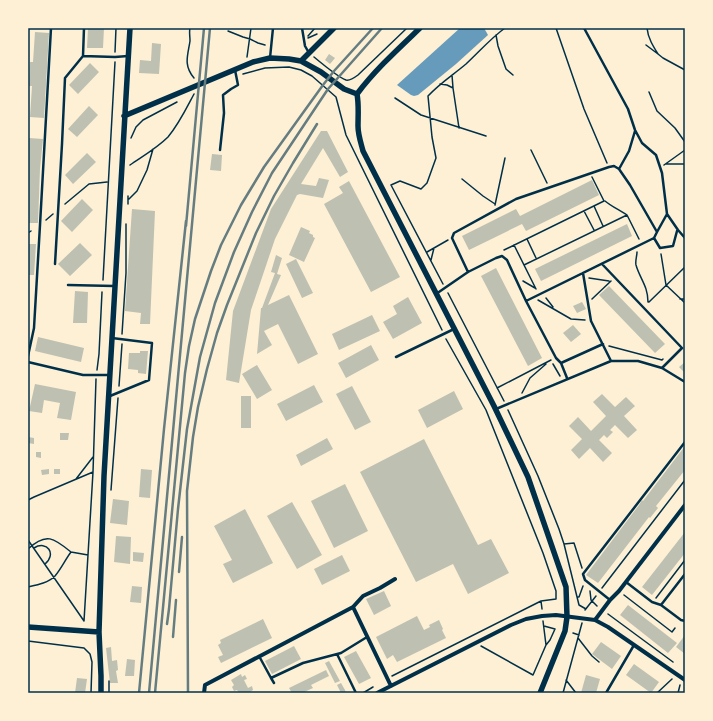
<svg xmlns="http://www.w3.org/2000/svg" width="713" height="721" font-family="Georgia,serif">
  <rect width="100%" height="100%" fill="#fdf0d5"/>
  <!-- water -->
  <path fill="#669bbc" d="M460,28H484L488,35L456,64L418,95L414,96L411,95L397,85Z"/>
  <!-- building -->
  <path fill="#bec0b2" d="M88,28H104L103,48H87Z
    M35,32L49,33L44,118L30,117L32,86H29L30,62H33Z
    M152,43L161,44L159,74L139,73L140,60L151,61Z
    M329,54L335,58L330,64L325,60Z
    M90,63L99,72L78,94L69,85Z
    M89,106L98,115L77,137L68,129Z
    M321,131H327L348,172L340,177L323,148L301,184L316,186L319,178L329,180L323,198L300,194L297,195L275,239L251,310L239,383L226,380L233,311L271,209Z
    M29,138L43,139L40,169L38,223H28V154Z
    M87,153L96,162L73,184L65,175Z
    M212,154L222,155L221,171L210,170Z
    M592,180L599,195L526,231L522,224L469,250L462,236L516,209L520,216Z
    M349,181L400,277L371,292L324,204L343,193L339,187Z
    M82,199L93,210L72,232L61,221Z
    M132,209L155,211L150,324H140L141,313L125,311Z
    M627,224L632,236L541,281L535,269Z
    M301,227L310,231L309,233L313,235V237L315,238L304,262L289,255Z
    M80,243L92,255L70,276L58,264Z
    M28,244H36L34,275H28Z
    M276,255L282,258L277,274L281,275L268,305L289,295L318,354L298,364L278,324L264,331L272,345L257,354L261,308H262L275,273L271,272Z
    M296,259L313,293L302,298L286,264Z
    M496,268L542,358L528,366L481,276Z
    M609,286L665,344L655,353L599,295Z
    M75,291L88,292L87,323H73Z
    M408,297L422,323L393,339L383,322L397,314L393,306Z
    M582,302L586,309L577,313L573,306Z
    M372,315L380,331L339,350L332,334Z
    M573,325L581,334L571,342L563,333Z
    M38,337L84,348L81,362L35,351Z
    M371,345L379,360L346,378L338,363Z
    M140,351H148L146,374L138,373V370L128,369L129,353H140Z
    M685,362V373L679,367Z
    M257,365L272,390L257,399L242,374Z
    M35,384L76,392L71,420L57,418L60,403L44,400L42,413L29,411Z
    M314,385L323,402L286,421L277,404Z
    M352,386L371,422L355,430L336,394Z
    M454,391L463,409L427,428L418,410Z
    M602,394L615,407L626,397L635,406L624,416L637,430L628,438L615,425L610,430L613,432L607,438L604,435L599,440L612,453L603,462L590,448L579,459L571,450L582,439L569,426L578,417L591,431L606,416L593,402Z
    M241,396H251V428H241Z
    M60,433H69L68,440H60Z
    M28,437L34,438V444L28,443Z
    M327,438L333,449L301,466L296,455Z
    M424,439L478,545L491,539L509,573L468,594L453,564L416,582L360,472Z
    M685,446V470L656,506L658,508L650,518L649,517L598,583L586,575L639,505L642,500L643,501Z
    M36,452H41V458L36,457Z
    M49,469V474L42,475L41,470Z
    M54,469H60V474H54Z
    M141,469L152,470L150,498L139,497Z
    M345,484L368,531L334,548L311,501Z
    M113,499L129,501L127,525L110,523Z
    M292,502L322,555L297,569L267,516Z
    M245,509L273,563L233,583L223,564L232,560L214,526Z
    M685,532V553L652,595L642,587Z
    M116,536L131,537L130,564L114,562Z
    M133,552L144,553L143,562L133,561Z
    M342,555L350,571L322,585L314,569Z
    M132,586L142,587L141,603L130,602Z
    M384,591L391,606L374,615L366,599Z
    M628,605L677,643L668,653L620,615Z
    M417,616L424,630L430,627L429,625L439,620L443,629L442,630L446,638L397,662L393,655L387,659L376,637Z
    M263,619L272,638L221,663L218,657L223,655L218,645L221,643L220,640Z
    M685,635V654L676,647Z
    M601,642L621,656L612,669L592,654Z
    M294,646L301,659L272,674L265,661Z
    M111,647L112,661L117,660L118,670L116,671L118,683H110L106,648Z
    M356,651L371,678L359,684L344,657Z
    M127,659L135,660L134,676H125Z
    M329,661L340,681L335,683L325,663Z
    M634,664L659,682L651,693L626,675Z
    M326,670L329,676L311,685L313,688L302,693H292L289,688Z
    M241,674L242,677L245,675L247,679L244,680L248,688L252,686L253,690L250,692L251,693H239L237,690L234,691L232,687L234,685L231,680Z
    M586,675L600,679L596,693H581Z
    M77,678L87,679L85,693H75Z
    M341,683L345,690L346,693H341L337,685Z"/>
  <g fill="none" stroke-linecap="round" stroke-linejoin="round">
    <!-- path -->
    <path stroke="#003049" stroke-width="1.5" d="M190,28C189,32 190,36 190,41C188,55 183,65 194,78
      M556,28L584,109L607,163
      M228,31L243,37L250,39L258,43L265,45
      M496,35L498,46L506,69L513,75
      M308,36L315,28
      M308,38L317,34
      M646,45L658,54C653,46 648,38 647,28
      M115,52L116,28
      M658,54L663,58L685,70
      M247,57L251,28
      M314,57C320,62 340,78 346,80C350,81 354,78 358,75L407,28
      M243,74L265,68L289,67L301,70L312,76L336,97L346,135L442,330
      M452,75L453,88
      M440,84L447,85L453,88L459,128
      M649,92L657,111L675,128L685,142
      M395,98L421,115L486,136
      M131,138L136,127L143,120L177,102
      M531,150L547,183
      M666,164H685
      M130,165C143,156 157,148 168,137C179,124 186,109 194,94
      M664,165L685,150
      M462,179L483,196L495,204
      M129,199L137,191L147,170L153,149
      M605,201C612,207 620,210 627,215
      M65,204L89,184L107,182
      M128,204V196
      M495,205L505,158
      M594,206L603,226
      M584,211L594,230
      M46,220L53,214
      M28,233L31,231
      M527,239L536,258
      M514,245L536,289
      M504,250L604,201L592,177
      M427,252L448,240
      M637,252C637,256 635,261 636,265C640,279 648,286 648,302
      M661,254L666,285L685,303
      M431,260L434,248
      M524,265L627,215L639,239
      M589,278L609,281
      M103,280L115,62
      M523,281L535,288
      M443,284L391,185L400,181L421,189L427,183L436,158L432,137L428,96C440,83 453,75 466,64C479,52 491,38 505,28
      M448,293L504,401
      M546,298L553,307
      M592,299L611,281
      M680,299H685
      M538,300L571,319L585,320
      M649,302L685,267
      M122,334L126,273V224
      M609,346L662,360L663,359
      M553,364L560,376
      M97,370L99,354L102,292
      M119,386L122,344
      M497,388L551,360
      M522,393L530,378L546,364
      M508,410L538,476L559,529L564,544L579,605L586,609
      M76,479L93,457
      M111,490L118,398
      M28,500L34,497L93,472
      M28,540L84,621
      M564,544L574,543L582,568
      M34,548C47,540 57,554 45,564
      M28,549C46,532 54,538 71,552
      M28,587C37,585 48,583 55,576C61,569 65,560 71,552L88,555
      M602,588L685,480
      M590,591L591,600L597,606
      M624,595L672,632L675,628
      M577,597H579L583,586
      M656,598L685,560
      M541,601L542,609
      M585,610L596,596
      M608,614L673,662
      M84,621L93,472L96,379
      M544,626L555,629L550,640L546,645
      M573,633L579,635
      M578,638L592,656L599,662
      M28,641L84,648L90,654L92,662L91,693
      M481,646L533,675L546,645L543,621
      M392,676L541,601L556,599V591L543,553L486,410L446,339
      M566,680L576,693
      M109,681V693
      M363,693L373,687
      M563,693L582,623
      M657,693L672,679
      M678,693L680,685"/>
    <!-- service -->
    <path stroke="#003049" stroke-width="2.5" d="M84,28L83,56L115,57L128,56
      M302,28L305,46L309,53
      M584,28L628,109L635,130L642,143L656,155L662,173L667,214L678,230L685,238
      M270,58L273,28
      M220,150L224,113L223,95L231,89L238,85L235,70
      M619,169L629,151L635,131
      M657,232L667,214
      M654,238L660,248L673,246L677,231
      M55,264L62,144L65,78L83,56
      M468,272L452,238L454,233L516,199L609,167L614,166L619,169L630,185L657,232L654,238L526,301
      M583,273L591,321L611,361
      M68,285L114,286
      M436,294L468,272L496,258L502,256L507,260L526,301L556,358L561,363L567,378
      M28,356L34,328L40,225L51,28
      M396,357L454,329
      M28,362L83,375H110
      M561,363L603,344
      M662,368L685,382
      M110,396L149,380L152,343L112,338
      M496,409L611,361H638L662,368L682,348L602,264
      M626,582L652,602L661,605L681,620L685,621
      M610,600L585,580L583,574L685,442
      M661,605L685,574
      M337,654L356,693
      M259,656L271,678L303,663L341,653L367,637
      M271,678L274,683
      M606,693L634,645"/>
    <!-- minor -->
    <path stroke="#003049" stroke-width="4" d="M353,607L391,686
      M595,620L610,600L619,591L685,505
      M204,693L205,685L353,607L363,596L380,588L395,579
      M377,693L511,625L526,619L542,616L556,615L595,620L608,627L685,680"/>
    <!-- tertiary -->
    <path stroke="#003049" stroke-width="5.5" d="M301,61L334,28
      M357,94C375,70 398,49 420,28
      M124,116L253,62L270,58L289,59L301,61L321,72L344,89L357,94C359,105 358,115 358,126C358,135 361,143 363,151L494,406L528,477L566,587L567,617L565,631L540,693
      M28,627L99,632
      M101,693V676L99,632L104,476L130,28"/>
    <!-- rail -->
    <path stroke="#657d81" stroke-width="2.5" d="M186,226L204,28
      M179,572L182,537
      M167,624L169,609L178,509L187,429L200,357L215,303L234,252L252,212L272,173L328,89L382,28
      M173,637L176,600
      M139,693L164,429L186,221
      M149,693L210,28
      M155,693L185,373L189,346L195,319L211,271L221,245L241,205L264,167L323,85L334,71L373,28
      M188,693L187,491L193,437L198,407L207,369L217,333L227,305L256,233L274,196L293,163L317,124"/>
  </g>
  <!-- border -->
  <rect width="713" height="721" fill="none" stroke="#fdf0d5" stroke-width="58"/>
  <rect x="29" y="29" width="655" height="663" fill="none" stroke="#003049" stroke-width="1.5"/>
</svg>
